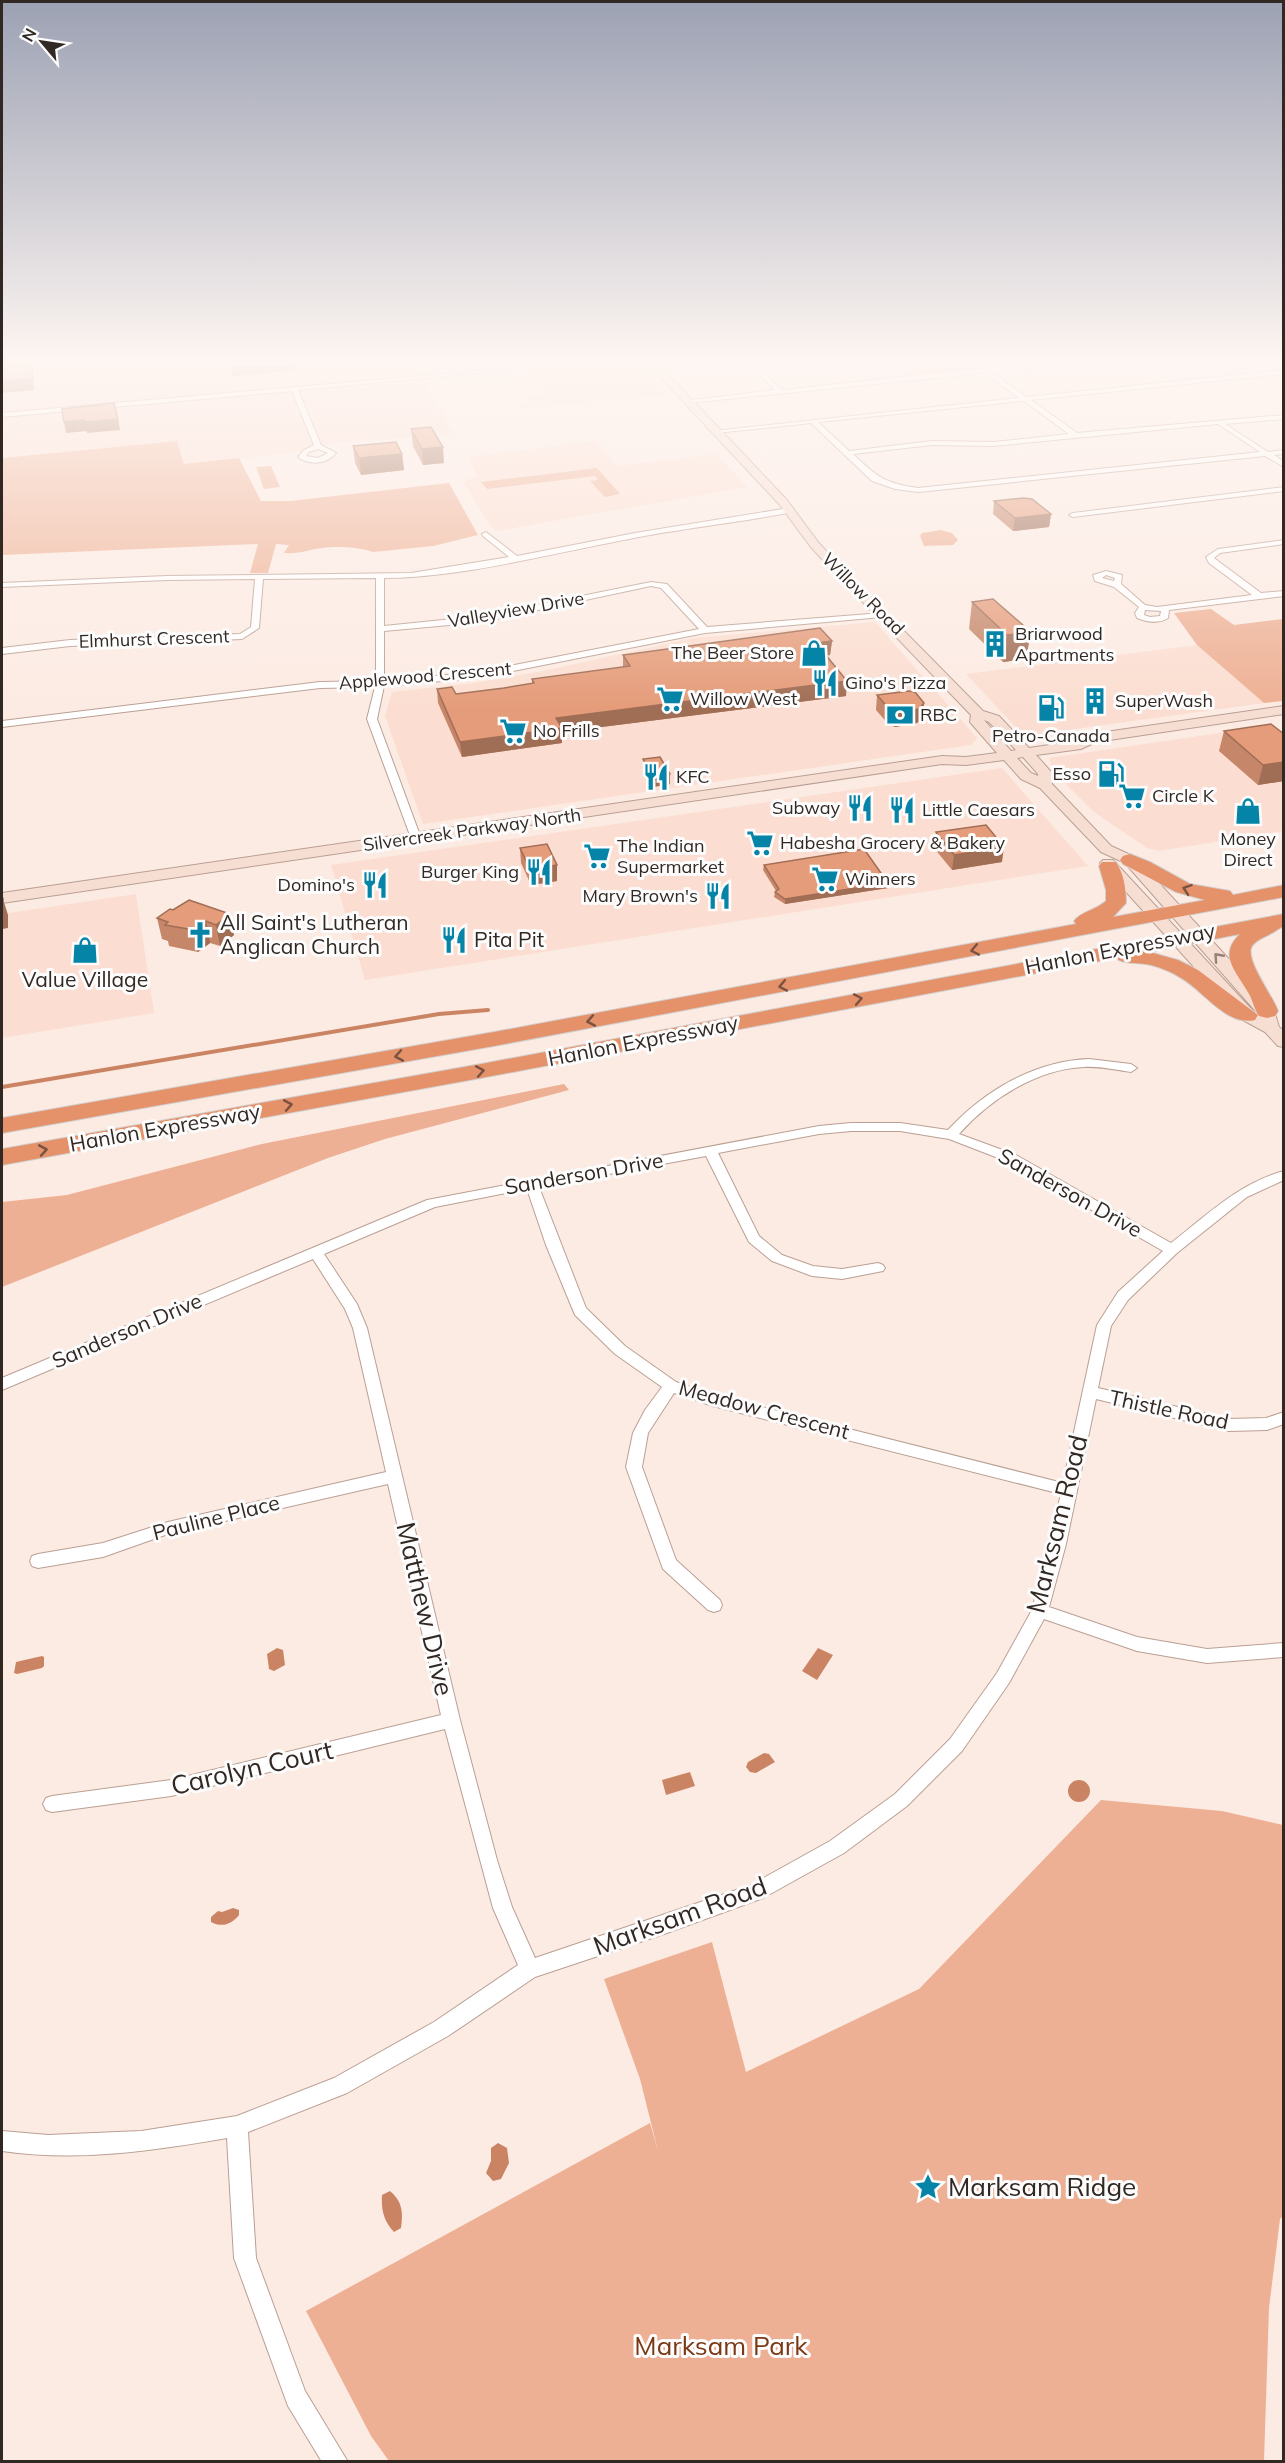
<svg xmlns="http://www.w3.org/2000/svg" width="1285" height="2463" font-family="Mulish,sans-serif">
  <rect width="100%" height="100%" fill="#fcebe3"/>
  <!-- built -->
  <path fill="#fbded1" d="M2,365H414L454,434L332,443L290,453L184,464L177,441L2,458Z
    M614,365H640L667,395L522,408L519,404L532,402L528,396L544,394L528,372Z
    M596,441L616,466L717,454L747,487L496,531L489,524L464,483L469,479L478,477L468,457Z
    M875,622L977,738L971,745L423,824L385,716L392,692L474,683L543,671L693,638Z
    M1197,645L1264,703L1024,736L966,674Z
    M1267,726L1283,740V831L1159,851L1147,848L1094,812L1054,772L1049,758Z
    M1002,768L1088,866L365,980L331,865Z
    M136,894L154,1013L2,1038V914Z"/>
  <!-- green -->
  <path fill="#eeb094" d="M910,365H965L971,369L921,374Z
    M177,441L184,464L239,458L261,501H290L449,483L478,535L433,546L373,552C360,547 336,546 322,548C306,550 302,554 284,553L289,545L276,544L268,573H250L258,544L2,555V458Z
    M271,466L280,487L264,489L256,467Z
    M597,468L620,494L605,497L590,481L598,480L595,476L487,489L481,482Z
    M941,530L952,533L958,540L953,545L924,546L920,536L922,533Z
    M1211,609L1234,625L1283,619V701L1264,703L1197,645L1174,613Z
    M564,1084L569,1090L385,1139L328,1158L2,1287V1202L67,1195L262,1144Z
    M1101,1800L1222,1811L1283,1825L1284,2215L1280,2219L1269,2308L1264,2461H389L371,2436L306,2311L650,2123L658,2151L640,2079L604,1979L712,1942L746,2072L919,1989Z"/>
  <!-- water -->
  <path fill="#cb8463" d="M277,1648L283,1650L285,1665L274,1671L269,1669L267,1654Z
    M818,1648L833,1655L817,1680L802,1671Z
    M42,1656L44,1657V1666L42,1668L17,1674L14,1673L16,1662Z
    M764,1753L769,1754L775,1762L756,1773L750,1772L746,1767L748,1762Z
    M690,1772L695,1786L666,1795L662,1780Z
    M1068 1791a11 11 0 1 1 22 0a11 11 0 1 1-22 0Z
    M233,1908L239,1910V1915C232,1924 222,1928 211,1922V1917L218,1911L222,1912Z
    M498,2143L507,2148L509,2163L501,2179L493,2181L486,2173L491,2161V2148Z
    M390,2191C403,2202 403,2213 401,2228L394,2232C384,2221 381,2211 382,2195Z"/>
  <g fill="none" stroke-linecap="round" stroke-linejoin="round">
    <!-- stream -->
    <path stroke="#cb8463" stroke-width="4" d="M2,1087L439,1014L488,1010"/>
    <defs>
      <path id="street" d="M545,365H564L298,390L321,445L336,453C327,464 310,466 298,457L304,450L314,445L292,391L2,417V413ZM318,449L328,453L318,458L306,456L309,452Z
        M753,365H759L758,367L782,390L985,368L1049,365L1046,367L992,372L1026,397L1284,370V374L1031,400L1077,433L1284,415V419L1225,424L1268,452L1284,450V454L1274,455L1284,462V467L1265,456L918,492L895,489L872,481L811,423L716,433L713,431L1019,398L985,373L688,403L685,401L775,390L752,368ZM1024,401L1069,434L994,442L932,441L849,451L818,422ZM1218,424L1260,452L918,488C884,483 877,477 853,454L932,445L994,446Z
        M1284,487V491L1073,517L1069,515L1073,513Z
        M789,508H792V512C738,523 683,528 629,539C548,554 466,577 384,578V626L482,616L651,582L667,584L707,627L882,613L886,615L882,617L705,633L478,678L384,686L377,719L421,838L420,840H412L411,838L367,719L375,687L320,688L2,727V721L320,682L376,681V578L263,579L259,628L242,639L70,646L2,654V648L70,640L240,634L251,627L255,579L167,580L2,587V583L167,576L411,573L509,557L483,536L482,534L486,532L517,556L635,533ZM651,586L661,588L699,629L478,672L384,681V631L482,622Z
        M1284,540V544L1220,553L1214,558L1261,593L1284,591V596L1169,610L1168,618C1159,624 1147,622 1137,618L1135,613L1139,607L1114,587L1095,581L1093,575L1106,571L1122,575L1121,584L1145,605L1157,607L1252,595L1209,563L1206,557L1218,549ZM1106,575L1115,578L1114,581L1102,578ZM1145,610L1161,611L1160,616L1150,617L1144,615Z
        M1089,1059L1131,1064L1137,1068L1131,1072C1116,1070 1100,1066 1084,1067C1037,1069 990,1099 959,1134L1016,1155L1171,1243C1206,1216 1239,1183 1284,1171V1180L1247,1197L1177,1253L1128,1300L1111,1326L1098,1388L1228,1419L1266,1418L1284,1412V1424L1267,1430L1228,1431L1096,1399L1066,1544L1049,1607L1137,1637L1207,1649L1284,1643V1657L1207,1663L1137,1651L1044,1619L1009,1683L962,1751L907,1806L844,1853L763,1898L664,1934L535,1977L448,2036L347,2093L248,2132L256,2258L305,2391L348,2462H322L288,2406L234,2258L227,2138C152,2151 77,2162 2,2151V2131L48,2135L141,2131L237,2116L334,2078L434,2022L518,1965L493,1908L445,1729L171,1796L52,1812L46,1810L43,1804L46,1798L52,1796L171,1780L441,1715L388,1484L168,1534L103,1557L38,1568L32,1566L30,1561L32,1556L38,1554L103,1543L168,1522L386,1472L353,1328L345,1309L313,1259L2,1390V1378L427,1200L819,1126L851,1123H900L948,1130C984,1091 1034,1061 1089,1059ZM851,1131H900L949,1139L1006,1161L1163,1251L1118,1292L1097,1325L1063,1483L714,1395L676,1382L625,1346L586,1308L539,1187L706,1156L749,1242L772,1261L812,1276L842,1279L883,1271L885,1268L883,1265L878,1263L842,1269L813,1266L782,1255L759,1236L718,1153L819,1134ZM527,1189L546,1245L575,1315L615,1354L662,1387L645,1410L633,1433L626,1467L663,1569L708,1610L714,1612L720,1610L722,1605L720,1600L676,1560L642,1467L648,1433L674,1393L713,1406L1061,1494L1032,1610L997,1673L950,1739L895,1794L830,1841L751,1885L535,1958L512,1907L497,1860L460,1720L367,1328L357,1304L324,1254L435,1207Z"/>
      <path id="secondary" d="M649,365H659L787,500L818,542L838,564L983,711L999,716L1029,748L1077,741L1073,737L1080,733L1092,734L1284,706V714L1096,742L1081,749L1036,755L1052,773V784L1111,846L1135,857L1273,1007L1279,1027L1284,1031V1047L1278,1046L1265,1032L1241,1019L1100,863L1103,860H1113L1253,1011L1259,1015L1125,863L1101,852L1040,788L1021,779L1004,760L966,765L942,764L2,903V893L942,756L966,757L997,753L970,722L971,715L830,568L810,546L779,504ZM984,720L989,722L1016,750L1011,751ZM1023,757L1038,774V776L1031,773L1017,758Z"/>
      <path id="highway" d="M1130,854L1150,862L1190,884L1230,891L1233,895L1284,885V897L494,1046L2,1133V1118L494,1032L1076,924L1074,921C1080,912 1096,910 1106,901V890L1099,866L1102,862H1116C1124,874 1126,889 1126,903L1113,917L1205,900L1176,892L1123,864L1120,860L1123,856Z
        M1284,914V926C1279,928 1276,931 1272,933C1265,937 1256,940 1252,946C1244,959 1273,996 1278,1011L1275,1016L1267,1018L1259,1016C1254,1009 1253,1001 1249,994C1237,972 1217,956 1240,934L1149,952L1178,960L1198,970L1258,1015L1255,1020C1227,1027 1203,990 1181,978C1172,972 1162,968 1151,965C1140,962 1124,965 1116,958L481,1078L2,1165V1149L481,1064Z"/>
    </defs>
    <!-- street casing -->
    <use href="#street" stroke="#ba9f93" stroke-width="2"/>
    <!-- secondary casing -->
    <use href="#secondary" stroke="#ba9f93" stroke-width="2"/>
    <!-- highway casing -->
    <use href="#highway" stroke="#d2d0cf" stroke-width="2"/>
    <!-- street -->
    <use href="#street" fill="#fff" fill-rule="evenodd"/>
    <!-- secondary -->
    <use href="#secondary" fill="#f7ded3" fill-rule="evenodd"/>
    <!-- highway -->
    <use href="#highway" fill="#e5926b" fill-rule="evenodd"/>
  </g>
  <!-- wall -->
  <path fill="#c58669" d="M228,365H294L295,370L233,376Z
    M411,429L444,463L423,465L413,446Z
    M353,446L402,454L404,470L361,475L355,463Z
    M994,501L1051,514L1049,527L1013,531L993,514Z
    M993,599L1026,659L1003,662L969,629L972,602Z
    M832,641L830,655L826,656L846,696L562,732V743L462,757L438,703L437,689L456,694L504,688L532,683V679L623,667V655Z
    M877,695L924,703L923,717L917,723L895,727L889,725L876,710Z
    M1224,731L1284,734V781L1258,785L1219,751Z
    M643,759L670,784L653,787L643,769Z
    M936,832L1002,862L952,870L934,848Z
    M520,848L557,865V881L531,885L521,863Z
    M764,865L888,888L785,904L774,897L775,892L776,891L763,870Z
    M189,900L234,935L220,946L210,943L198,952L169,946L168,941L162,939L157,918Z"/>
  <!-- shaded-wall -->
  <path fill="#a06d55" d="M31,365H33L34,390L2,393V381Z
    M231,365H294L295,370L233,376Z
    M118,419L120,430L87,433V431L66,433L64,422L84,420Z
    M443,447L444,463L423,465L422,449Z
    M402,454L404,470L361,475L359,458Z
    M1051,514L1049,527L1013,531L1015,518Z
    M1031,632L1026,659L1003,662L1007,635Z
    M832,641L830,655L815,657L816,643Z
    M847,681L846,696L562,732V743L462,757L460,742L556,718Z
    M924,703L923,717L917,723L895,727L897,712Z
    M1284,762V781L1258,785L1263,765Z
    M670,774V784L653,787V777Z
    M1004,847L1002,862L952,870L954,855Z
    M557,865V881L531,885L530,869Z
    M888,883V888L785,904V899Z
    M3,899L8,915V928L2,929V913Z
    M230,914L234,935L220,946L216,925Z
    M206,921L210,943L198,952L194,930Z"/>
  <!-- building -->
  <path fill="#e59c7a" stroke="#a06d55" stroke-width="1.5" d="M2,365H31L32,379L2,381Z
    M114,403L118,419L85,422L84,420L64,422L62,409Z
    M431,427L443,447L422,449L411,429Z
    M396,442L402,454L359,458L353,446Z
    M1023,498L1032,499L1051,514L1015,518L994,501Z
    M993,599L1031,632L1007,635L972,602Z
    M820,628L832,641L816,643L847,681L556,718L562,728L460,742L437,689L452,687L456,694L504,688L534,683L532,679L630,666L623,655Z
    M909,691L915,692L924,703L919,709L897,712L890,710L877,695Z
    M1271,724L1284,734V762L1263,765L1224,731Z
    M660,757L670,774L653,777L643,759Z
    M986,825L1004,847L954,855L936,832Z
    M547,844L557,865L530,869L520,848Z
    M864,849L888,883L785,899L775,892L779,889L764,865Z
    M3,899V912L2,913V900Z
    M189,900L230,914L216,925L206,921L194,930L165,925L168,922L157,918L170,909L173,910Z"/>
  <!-- one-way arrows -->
  <defs><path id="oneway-chevron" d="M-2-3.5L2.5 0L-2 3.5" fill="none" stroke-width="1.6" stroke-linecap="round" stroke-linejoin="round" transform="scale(1.5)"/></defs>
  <g stroke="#7a5240">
    <use href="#oneway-chevron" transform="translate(1187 889) rotate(-161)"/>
    <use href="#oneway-chevron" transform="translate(975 950) rotate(169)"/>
    <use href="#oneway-chevron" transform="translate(783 986) rotate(169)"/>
    <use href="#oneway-chevron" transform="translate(858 999) rotate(-11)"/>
    <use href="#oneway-chevron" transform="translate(591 1021) rotate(170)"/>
    <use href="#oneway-chevron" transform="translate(399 1056) rotate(170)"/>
    <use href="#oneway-chevron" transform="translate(480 1071) rotate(-10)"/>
    <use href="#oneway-chevron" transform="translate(288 1105) rotate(-10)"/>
    <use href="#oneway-chevron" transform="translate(43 1150) rotate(-10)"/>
  </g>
  <use stroke="#94837b" href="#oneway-chevron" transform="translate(1218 957) rotate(-132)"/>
  <!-- sky -->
  <linearGradient id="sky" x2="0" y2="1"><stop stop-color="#9ca1b3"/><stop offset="0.51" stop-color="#fef6f2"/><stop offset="1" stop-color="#fef6f2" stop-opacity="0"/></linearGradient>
  <rect width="1285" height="709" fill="url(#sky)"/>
  <!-- icons -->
  <defs>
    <symbol id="building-bare" viewBox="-9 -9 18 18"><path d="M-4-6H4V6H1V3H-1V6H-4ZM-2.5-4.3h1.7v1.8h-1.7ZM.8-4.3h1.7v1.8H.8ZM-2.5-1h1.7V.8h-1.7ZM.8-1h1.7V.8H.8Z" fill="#0584a8" stroke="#fcfcfc" stroke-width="2.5" paint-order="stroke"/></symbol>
    <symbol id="shop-bare" viewBox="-9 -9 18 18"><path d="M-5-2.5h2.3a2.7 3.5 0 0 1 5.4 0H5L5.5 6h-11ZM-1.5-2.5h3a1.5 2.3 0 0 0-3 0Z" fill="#0584a8" stroke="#fcfcfc" stroke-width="2.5" paint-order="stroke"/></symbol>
    <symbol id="restaurant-bare" viewBox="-9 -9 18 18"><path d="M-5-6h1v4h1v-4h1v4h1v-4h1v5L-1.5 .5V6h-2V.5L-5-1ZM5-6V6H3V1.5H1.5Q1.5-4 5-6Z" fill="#0584a8" stroke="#fcfcfc" stroke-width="2.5" paint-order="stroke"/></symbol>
    <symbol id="supermarket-bare" viewBox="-9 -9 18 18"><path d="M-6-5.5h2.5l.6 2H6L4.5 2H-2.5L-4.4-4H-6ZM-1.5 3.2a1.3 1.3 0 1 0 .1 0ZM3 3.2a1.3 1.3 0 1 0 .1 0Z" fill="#0584a8" stroke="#fcfcfc" stroke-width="2.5" paint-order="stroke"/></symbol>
    <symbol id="fuel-bare" viewBox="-9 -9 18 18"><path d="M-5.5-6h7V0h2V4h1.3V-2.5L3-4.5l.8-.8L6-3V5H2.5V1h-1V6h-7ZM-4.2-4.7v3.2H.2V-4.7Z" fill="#0584a8" stroke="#fcfcfc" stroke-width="2.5" paint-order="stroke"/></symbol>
    <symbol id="bank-bare" viewBox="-9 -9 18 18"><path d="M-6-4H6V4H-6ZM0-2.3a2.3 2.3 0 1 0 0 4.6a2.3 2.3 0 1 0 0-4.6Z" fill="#0584a8" stroke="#fcfcfc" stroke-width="2.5" paint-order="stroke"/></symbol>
    <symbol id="church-bare" viewBox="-9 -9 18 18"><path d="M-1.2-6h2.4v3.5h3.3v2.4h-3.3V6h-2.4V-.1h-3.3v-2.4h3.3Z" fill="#0584a8" stroke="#fcfcfc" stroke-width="2.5" paint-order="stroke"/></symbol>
    <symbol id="sight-bare" viewBox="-9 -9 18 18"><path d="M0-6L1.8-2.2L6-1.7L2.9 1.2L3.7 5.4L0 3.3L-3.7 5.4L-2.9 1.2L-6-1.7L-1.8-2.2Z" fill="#0584a8" stroke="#fcfcfc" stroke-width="2.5" paint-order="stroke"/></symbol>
  </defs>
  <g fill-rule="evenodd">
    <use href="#building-bare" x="976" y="625" width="38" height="38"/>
    <use href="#shop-bare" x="795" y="634" width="38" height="38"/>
    <use href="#restaurant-bare" x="806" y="664" width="38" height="38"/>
    <use href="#supermarket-bare" x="651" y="680" width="38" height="38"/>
    <use href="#building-bare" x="1076" y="682" width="38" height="38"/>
    <use href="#fuel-bare" x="1032" y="689" width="38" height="38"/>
    <use href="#bank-bare" x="881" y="696" width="38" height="38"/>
    <use href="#supermarket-bare" x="494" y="712" width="38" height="38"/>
    <use href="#fuel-bare" x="1092" y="755" width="38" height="38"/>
    <use href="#restaurant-bare" x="637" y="758" width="38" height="38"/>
    <use href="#supermarket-bare" x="1113" y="777" width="38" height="38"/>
    <use href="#restaurant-bare" x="841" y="789" width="38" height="38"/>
    <use href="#restaurant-bare" x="883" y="791" width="38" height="38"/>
    <use href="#shop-bare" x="1229" y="792" width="38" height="38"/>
    <use href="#supermarket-bare" x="741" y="824" width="38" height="38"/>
    <use href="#supermarket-bare" x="578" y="837" width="38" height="38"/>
    <use href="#restaurant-bare" x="520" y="853" width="38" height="38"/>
    <use href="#supermarket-bare" x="806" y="860" width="38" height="38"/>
    <use href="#restaurant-bare" x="356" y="866" width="38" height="38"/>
    <use href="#restaurant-bare" x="699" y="877" width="38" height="38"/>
    <use href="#church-bare" x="181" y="916" width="38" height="38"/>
    <use href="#restaurant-bare" x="435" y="921" width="38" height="38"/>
    <use href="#shop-bare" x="66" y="931" width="38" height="38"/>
    <use href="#sight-bare" x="909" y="2168" width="38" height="38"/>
  </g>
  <g text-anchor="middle" stroke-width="6" stroke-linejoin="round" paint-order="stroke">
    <!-- far-street labels -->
    <g font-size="18" fill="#322823" stroke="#fcfcfc">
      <text transform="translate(863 594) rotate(45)" y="6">Willow Road</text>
      <text transform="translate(516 610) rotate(-10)" y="6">Valleyview Drive</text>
      <text transform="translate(154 639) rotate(-2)" y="6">Elmhurst Crescent</text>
      <text transform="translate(425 676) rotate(-5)" y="6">Applewood Crescent</text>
      <text transform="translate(472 830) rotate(-8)" y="6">Silvercreek Parkway North</text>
    </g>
    <!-- far-poi labels -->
    <g font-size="18" fill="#322823" stroke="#fcfcfc" text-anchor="start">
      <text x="1015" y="640">Briarwood<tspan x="1015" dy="21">Apartments</tspan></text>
      <text x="794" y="659" text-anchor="end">The Beer Store</text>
      <text x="845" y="689">Gino's Pizza</text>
      <text x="690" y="705">Willow West</text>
      <text x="1115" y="707">SuperWash</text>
      <text x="920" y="721">RBC</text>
      <text x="533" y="737">No Frills</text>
      <text x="1051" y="742" text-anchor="middle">Petro-Canada</text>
      <text x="1091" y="780" text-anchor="end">Esso</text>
      <text x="676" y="783">KFC</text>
      <text x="1152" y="802">Circle K</text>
      <text x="840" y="814" text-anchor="end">Subway</text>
      <text x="922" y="816">Little Caesars</text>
      <text x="1248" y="845" text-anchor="middle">Money<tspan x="1248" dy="21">Direct</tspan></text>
      <text x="780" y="849">Habesha Grocery &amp; Bakery</text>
      <text x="617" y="852">The Indian<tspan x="617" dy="21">Supermarket</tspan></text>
      <text x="519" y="878" text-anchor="end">Burger King</text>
      <text x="845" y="885">Winners</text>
      <text x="355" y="891" text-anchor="end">Domino's</text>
      <text x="698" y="902" text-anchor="end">Mary Brown's</text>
    </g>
    <!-- poi labels -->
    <g font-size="21" fill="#322823" stroke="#fcfcfc" text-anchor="start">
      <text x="220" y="930">All Saint's Lutheran<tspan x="220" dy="24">Anglican Church</tspan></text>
      <text x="474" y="947">Pita Pit</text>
      <text x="85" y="987" text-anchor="middle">Value Village</text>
    </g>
    <!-- street labels -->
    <g font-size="21" fill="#322823" stroke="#fcfcfc">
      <text transform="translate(1120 949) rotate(-11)" y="7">Hanlon Expressway</text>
      <text transform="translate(643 1041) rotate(-11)" y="7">Hanlon Expressway</text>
      <text transform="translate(165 1128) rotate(-10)" y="7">Hanlon Expressway</text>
      <text transform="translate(584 1174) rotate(-10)" y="7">Sanderson Drive</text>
      <text transform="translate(1070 1193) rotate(29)" y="7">Sanderson Drive</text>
      <text transform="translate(127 1331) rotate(-23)" y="7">Sanderson Drive</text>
      <text transform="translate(764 1410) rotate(15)" y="7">Meadow Crescent</text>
      <text transform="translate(1169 1410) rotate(12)" y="7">Thistle Road</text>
      <text transform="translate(216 1518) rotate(-14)" y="7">Pauline Place</text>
    </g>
    <!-- near-street labels -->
    <g font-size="26" fill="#322823" stroke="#fcfcfc">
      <text transform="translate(1057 1524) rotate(-76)" y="9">Marksam Road</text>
      <text transform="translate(425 1609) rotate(77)" y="9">Matthew Drive</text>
      <text transform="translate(252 1768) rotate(-13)" y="9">Carolyn Court</text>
      <text transform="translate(680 1916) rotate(-20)" y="9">Marksam Road</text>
    </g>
    <!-- near-poi labels -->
    <g font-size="26" fill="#322823" stroke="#fcfcfc" text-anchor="start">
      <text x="948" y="2196">Marksam Ridge</text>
    </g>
    <!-- near-park labels -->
    <g font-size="26" fill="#7a3814" stroke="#fcfcfc">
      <text x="721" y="2355">Marksam Park</text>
    </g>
  </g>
  <!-- border -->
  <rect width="1285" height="2463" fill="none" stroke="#322823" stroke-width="6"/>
  <!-- north arrow -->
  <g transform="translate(42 42) rotate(299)" stroke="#fcfcfc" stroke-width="4.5" paint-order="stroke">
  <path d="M0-4.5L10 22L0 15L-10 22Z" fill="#322823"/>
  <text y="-9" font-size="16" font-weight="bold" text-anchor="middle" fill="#322823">N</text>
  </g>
</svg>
